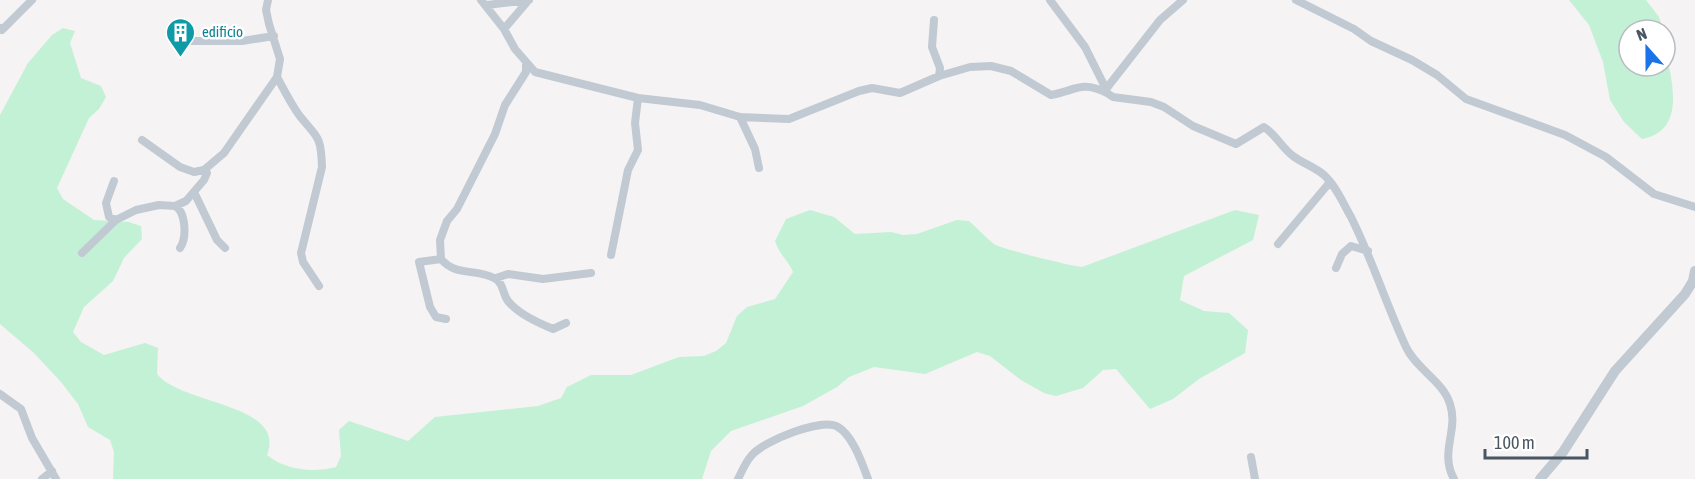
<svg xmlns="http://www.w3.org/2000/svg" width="1695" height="479" font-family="'Asap Condensed',sans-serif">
  <rect width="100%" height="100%" fill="#f5f3f3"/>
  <!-- green -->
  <path fill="#c3f1d5" d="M1569,0H1646L1659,17L1663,30H1629V66H1665V46C1671,79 1688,130 1642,139L1624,122L1610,100L1603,62L1589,25Z
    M63,28L75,31L70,43L81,78L101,86L106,97L99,109L89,118L57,188L63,199L94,220L129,222L141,226L142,239L124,258L113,281L84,307L73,332L81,342L104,355L145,343L158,348L157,374C181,405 287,403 267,455C285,470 313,473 336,467L341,456L339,430L349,421L408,441L435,417L538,406L561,398L567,387L591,375H631L679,357L704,356L716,351L726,343L737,316L747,307L775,299L793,272C788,260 779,254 775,241L786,219L810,210L834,217L855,234L891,232L903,235L917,234L957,220L969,221C977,228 985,237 994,244C1001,249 1071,266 1082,267L1235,210L1259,215L1253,240L1184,276L1180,300L1204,311L1229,313L1248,330L1245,353L1199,379L1173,399L1150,409L1116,369L1103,370L1083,388L1056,396L1044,393L1021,380L990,356L977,352L925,374L874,367L849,377L837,387L803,406L731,431L711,451L702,479H113L114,452L110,440L88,427L78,404L61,382L34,353L0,324V115L28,63L52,35Z"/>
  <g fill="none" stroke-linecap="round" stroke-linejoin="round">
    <!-- minor -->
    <path stroke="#c1cad2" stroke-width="8" d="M481,0L504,29L515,49L535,72L638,98L700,105L740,117L789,119L859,91L872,88L900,93L939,76L970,67L991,66L1011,71L1051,95C1075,91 1081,80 1107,93L1106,89L1160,20L1183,0
      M1050,0L1085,47L1106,89
      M1296,0L1354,29L1371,41L1412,60L1437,75L1466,99L1565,135L1606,157L1654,194L1695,207
      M487,5L529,0
      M934,20L932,47L940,68L939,76
      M0,28L2,30L32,0
      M504,29L527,2
      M185,41H242L274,36
      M526,65V72L505,105L495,134L457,209L447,221L440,240L441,259C456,277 475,268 494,278C504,283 502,293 508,301C518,314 538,323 553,329L566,323
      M277,77C284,90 291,104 299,115C317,138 321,134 322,167L301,253L303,262L319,286
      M1107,93L1113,97L1151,102L1164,107L1193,126L1236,144L1264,127C1276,135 1282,148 1293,156C1302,163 1315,167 1324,175C1336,186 1343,203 1351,217C1372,259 1386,304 1406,347C1416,369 1443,381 1450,404C1459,431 1439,451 1454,479
      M740,117L755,149L759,168
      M142,140L180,167L194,172L204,170L224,153L277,77L280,59L269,24L266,10L268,0
      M114,181L106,203L109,217L116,220
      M194,192L217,240L225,248
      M175,206C186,212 187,238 180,248
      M1278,244L1330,182
      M82,253L116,220L136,210L159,205L175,206L186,201L204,180L207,173L204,170
      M611,255L628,170L638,150L635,123L638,98
      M441,259L419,262L430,307L436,317L446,319
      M1336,268L1342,254L1351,246L1368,251
      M496,278L508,274L543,279L591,273
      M0,394L21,409L32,438L56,479
      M1251,457L1255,479
      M42,479L52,471
      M738,479C742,471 746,461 752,455C764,441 822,417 838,427C853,436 862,463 868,479"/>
    <!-- tertiary -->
    <path stroke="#c1cad2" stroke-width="10" d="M1540,479L1563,452L1615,371L1685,294L1693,281L1695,271"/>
  </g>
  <!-- icons -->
  <defs>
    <symbol id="building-pin" viewBox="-11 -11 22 30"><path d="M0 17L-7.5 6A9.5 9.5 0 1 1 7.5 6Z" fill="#0f9aa8" stroke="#fff"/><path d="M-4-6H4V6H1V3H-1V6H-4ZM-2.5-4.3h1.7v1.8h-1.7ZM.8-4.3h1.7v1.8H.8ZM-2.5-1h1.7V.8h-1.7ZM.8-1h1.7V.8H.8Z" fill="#fff"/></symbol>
  </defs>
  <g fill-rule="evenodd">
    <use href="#building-pin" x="164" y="16" width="33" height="45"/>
  </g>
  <g text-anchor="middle" stroke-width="5" stroke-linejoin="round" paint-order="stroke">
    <!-- culture labels -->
    <g font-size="15" fill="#0d838f" stroke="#fff" text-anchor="start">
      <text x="202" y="37">edificio</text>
    </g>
  </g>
  <!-- north arrow -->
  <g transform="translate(1647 48) rotate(339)"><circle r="28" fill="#ffffff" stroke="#b7bbc0" stroke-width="1.5"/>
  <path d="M0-4.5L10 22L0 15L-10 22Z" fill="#1a73e8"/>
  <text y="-9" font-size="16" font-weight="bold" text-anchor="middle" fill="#4a5661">N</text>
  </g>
  <!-- scale -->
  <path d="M1485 449v9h102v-9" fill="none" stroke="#4a5661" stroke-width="3"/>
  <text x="1494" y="449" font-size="18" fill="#4a5661" stroke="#ffffff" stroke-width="4.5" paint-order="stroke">100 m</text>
</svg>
